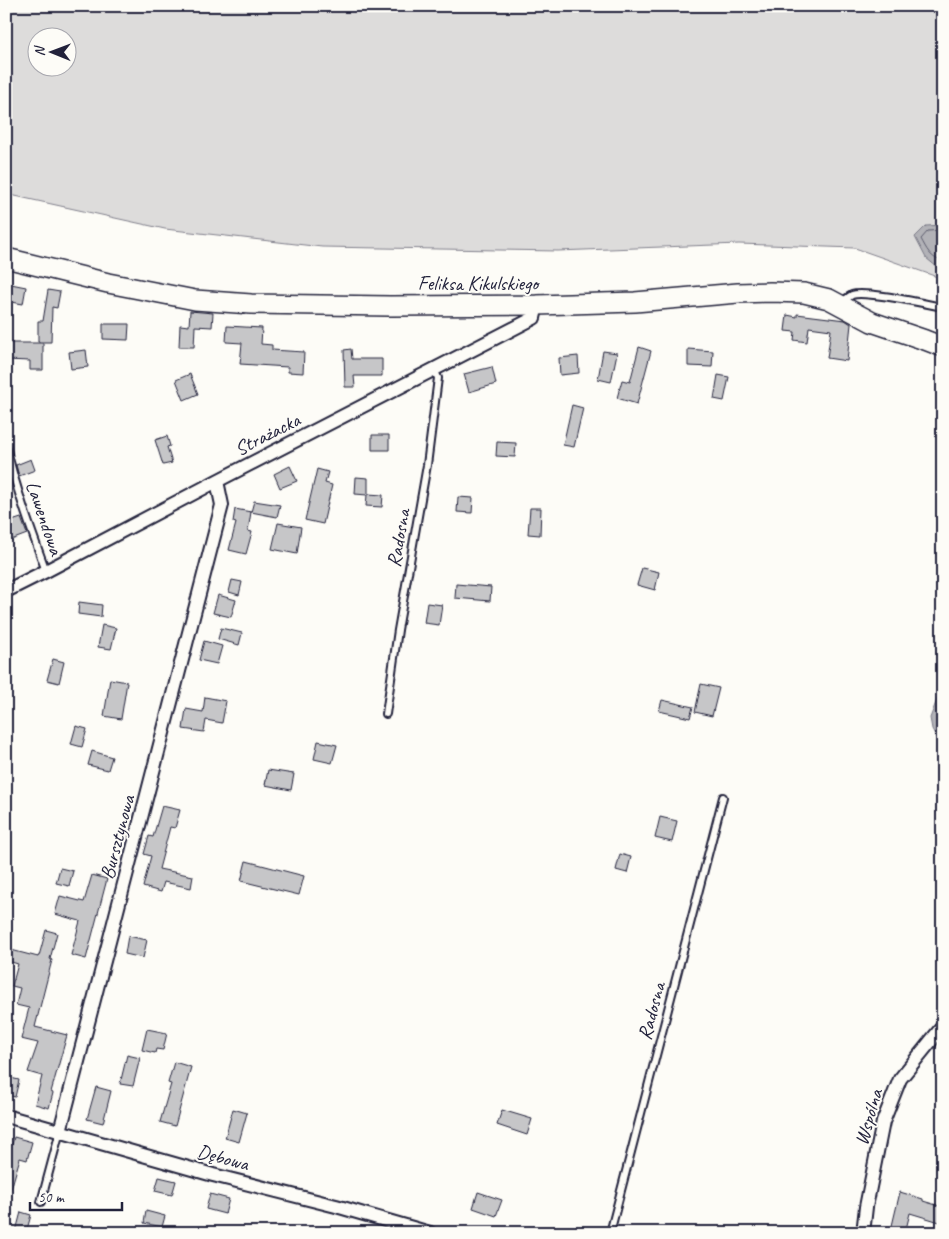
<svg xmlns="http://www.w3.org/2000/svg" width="949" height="1239" font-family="Caveat,sans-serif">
  <rect width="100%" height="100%" fill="#fdfcf7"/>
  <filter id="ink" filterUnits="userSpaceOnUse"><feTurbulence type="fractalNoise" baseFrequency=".02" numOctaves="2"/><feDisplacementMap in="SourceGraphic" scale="10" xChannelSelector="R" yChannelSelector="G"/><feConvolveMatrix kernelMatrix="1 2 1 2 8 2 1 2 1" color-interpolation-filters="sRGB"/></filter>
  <g filter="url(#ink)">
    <!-- green -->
    <path fill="#dddcdb" stroke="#807f8b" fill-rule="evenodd" d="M6,6H943V279L855,248L739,244L558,251L322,247L165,229L6,194ZM38,38H68V68H38Z"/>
    <!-- water -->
    <path fill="#b2b2b7" stroke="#787885" d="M943,225V266L937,267L926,258L915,237L926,226Z
      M943,684V742H939L932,729L930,718Z"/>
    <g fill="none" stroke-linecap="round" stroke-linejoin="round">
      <!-- shore -->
      <path stroke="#5c5c6d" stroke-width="1" d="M943,230L928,231L921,239C926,248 931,260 943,261"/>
    </g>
    <!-- building -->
    <path fill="#c6c6c8" stroke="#22223b" d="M6,283L26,287L23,304L6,301Z
      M48,290L60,292L57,308L52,307L51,342H38V321H43Z
      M190,311L213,313L212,327L195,326L194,347H179L180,325L189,326Z
      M797,314L845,320L851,324L847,361L827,358L831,330L809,327L807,342L794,340L795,332L785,331L787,315L797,317Z
      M103,324H129L128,340L103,339Z
      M227,326L262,328L261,344L272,345V350L304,352L303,373L288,372V367L240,364L242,343L226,342Z
      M6,343H43V370H30V361L6,360Z
      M639,347L651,351L637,404L617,398L622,380L630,382Z
      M351,349L352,359H382V376H354L355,387H345L344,350Z
      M688,349L713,351L712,367L688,366Z
      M86,350L88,367L71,369L69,352Z
      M603,351L617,353L611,382L598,379Z
      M578,356L579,373L560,375L559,358Z
      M492,367L496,384L469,392L464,374Z
      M190,374L198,394L184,400L176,380Z
      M718,375L729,377L724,401L714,399Z
      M572,405L583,408L574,447L563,445Z
      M372,435H389V450H372Z
      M167,436L170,446L167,447L172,463L163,465L155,440Z
      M497,442L516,443L515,457L496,456Z
      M31,459L35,470L19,476L16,465Z
      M290,466L297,481L280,488L274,474Z
      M317,469L328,472L325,483L332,485L323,524L305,520Z
      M356,477L368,478V494L383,495L382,507L366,506L367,495L355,494Z
      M458,497L473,498L472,513L457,512Z
      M254,501L280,505L277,517L251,512Z
      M530,508H541L540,535L528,534Z
      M235,509L251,512L248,531L252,532L246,554L229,550L236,523L233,522Z
      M21,518L27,534L6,542V523Z
      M278,523L301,527L297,554L272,549Z
      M642,568L659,572L655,590L637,585Z
      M232,580L242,582L239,595L229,592Z
      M456,584L491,587L490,601L455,598Z
      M218,595L236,600L231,617L213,613Z
      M79,602L102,605L101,617L78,614Z
      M427,603L442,605L439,625L424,623Z
      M102,625L116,628L111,649L98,647Z
      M221,628L242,633L239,645L218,639Z
      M204,641L222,646L217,664L199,660Z
      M53,659L64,662L59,683L47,680Z
      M110,679L127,682L121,719L104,716Z
      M701,684L719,688L712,716L695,712Z
      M205,697L226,701L222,723L206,720L204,732L183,729L186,709L203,712Z
      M662,700L693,707L690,718L659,711Z
      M76,726L87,729L82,747L71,744Z
      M318,741L337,745L332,763L314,759Z
      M92,751L112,757L108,770L88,765Z
      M268,770L294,774L291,790L265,785Z
      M162,806L180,810L175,828L170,827L159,869L193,876L191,888L164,882L161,892L143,887L151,856L144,854L149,836L153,837Z
      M660,817L677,821L672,842L655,838Z
      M620,854L631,857L627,873L616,870Z
      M246,861L304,876L299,895L241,881Z
      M60,868L73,871L69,886L56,883Z
      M92,875L107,879L86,959L71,955L80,921L55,914L60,896L84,902Z
      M46,930L57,933L50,959L52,960L35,1027L67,1035L51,1092L53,1093L49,1108L35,1104L42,1076L28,1072L38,1043L21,1039L29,1008L16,1005L20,988L12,986L18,964L8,961L11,950L38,957V956H39Z
      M128,936L147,940L143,958L125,954Z
      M147,1029L167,1033L163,1050L156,1049L155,1053L142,1050Z
      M127,1055L140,1058L133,1086L120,1084Z
      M174,1062L191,1067L175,1126L160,1122L171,1084L168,1083Z
      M6,1077L19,1080L15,1097L6,1095Z
      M96,1087L111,1091L103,1123L87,1119Z
      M233,1109L247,1113L239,1142L225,1138Z
      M502,1110L532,1119L527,1135L497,1125Z
      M14,1137L32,1142L27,1160L20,1158L9,1196H6V1166Z
      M159,1177L176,1181L172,1195L155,1191Z
      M478,1192L502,1200L496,1216L473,1208Z
      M900,1192L923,1199V1201L943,1207V1223L910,1213L905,1233L891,1230Z
      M210,1194L229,1199L225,1214L206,1209Z
      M146,1211L165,1216L162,1227L144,1223Z
      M21,1212L31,1215L26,1233L16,1231Z"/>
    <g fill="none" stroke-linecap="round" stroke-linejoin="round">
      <defs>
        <path id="lane" d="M842,302C845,300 848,297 852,295C865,290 926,304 943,307
          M6,446C16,489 31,530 46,571
          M386,714L398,630L427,465L438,378L434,369
          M41,1202L60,1131
          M610,1233L723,797"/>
        <path id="street" d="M6,591L46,571L217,481L534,318L537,305
          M6,1116L213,1175L336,1206L430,1233
          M60,1131L222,505L217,481
          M863,1233L866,1207L883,1122L900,1079L943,1026"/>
        <path id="secondary" d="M6,258L108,283L195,300L251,304L390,306L537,305L635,302L738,293L770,292L804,293L829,299L872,322L925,340L943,347"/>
      </defs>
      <!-- lane casing -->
      <use href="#lane" stroke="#22223b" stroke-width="10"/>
      <!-- street casing -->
      <use href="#street" stroke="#22223b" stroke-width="16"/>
      <!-- secondary casing -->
      <use href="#secondary" stroke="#22223b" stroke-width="22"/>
      <!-- lane -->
      <use href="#lane" stroke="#fdfcf7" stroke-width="6"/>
      <!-- street -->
      <use href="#street" stroke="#fdfcf7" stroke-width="12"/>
      <!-- secondary -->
      <use href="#secondary" stroke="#fdfcf7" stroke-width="19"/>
    </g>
  </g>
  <g text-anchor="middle" stroke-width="4" stroke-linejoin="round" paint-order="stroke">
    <!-- street labels -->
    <g font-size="20" fill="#22223b" stroke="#fdfcf7">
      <text x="478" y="290">Feliksa Kikulskiego</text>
      <text transform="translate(267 434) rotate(-27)" y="7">Strażacka</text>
      <text transform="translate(45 518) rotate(71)" y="7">Lawendowa</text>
      <text transform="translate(398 538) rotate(-80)" y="7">Radosna</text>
      <text transform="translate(117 837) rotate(-75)" y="7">Bursztynowa</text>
      <text transform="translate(651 1011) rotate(-75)" y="7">Radosna</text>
      <text transform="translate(868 1117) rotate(-74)" y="7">Wspólna</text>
      <text transform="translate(223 1157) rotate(15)" y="7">Dębowa</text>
    </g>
  </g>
  <!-- margin -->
  <rect width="949" height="1239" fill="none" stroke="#fdfcf7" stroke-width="25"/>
  <rect x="12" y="12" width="924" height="1214" fill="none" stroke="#22223b" stroke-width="2" filter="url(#ink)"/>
  <!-- north arrow -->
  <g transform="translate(52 52) rotate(271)"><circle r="24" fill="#fdfcf7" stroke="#a5a5ac"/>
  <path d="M0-4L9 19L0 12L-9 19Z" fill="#22223b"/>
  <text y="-8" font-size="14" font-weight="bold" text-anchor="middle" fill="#22223b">N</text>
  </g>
  <!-- scale -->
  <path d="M30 1202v8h92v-8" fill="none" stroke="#22223b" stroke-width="2.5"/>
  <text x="38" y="1202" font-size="15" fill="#22223b" stroke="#fdfcf7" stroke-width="4" paint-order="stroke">50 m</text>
</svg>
